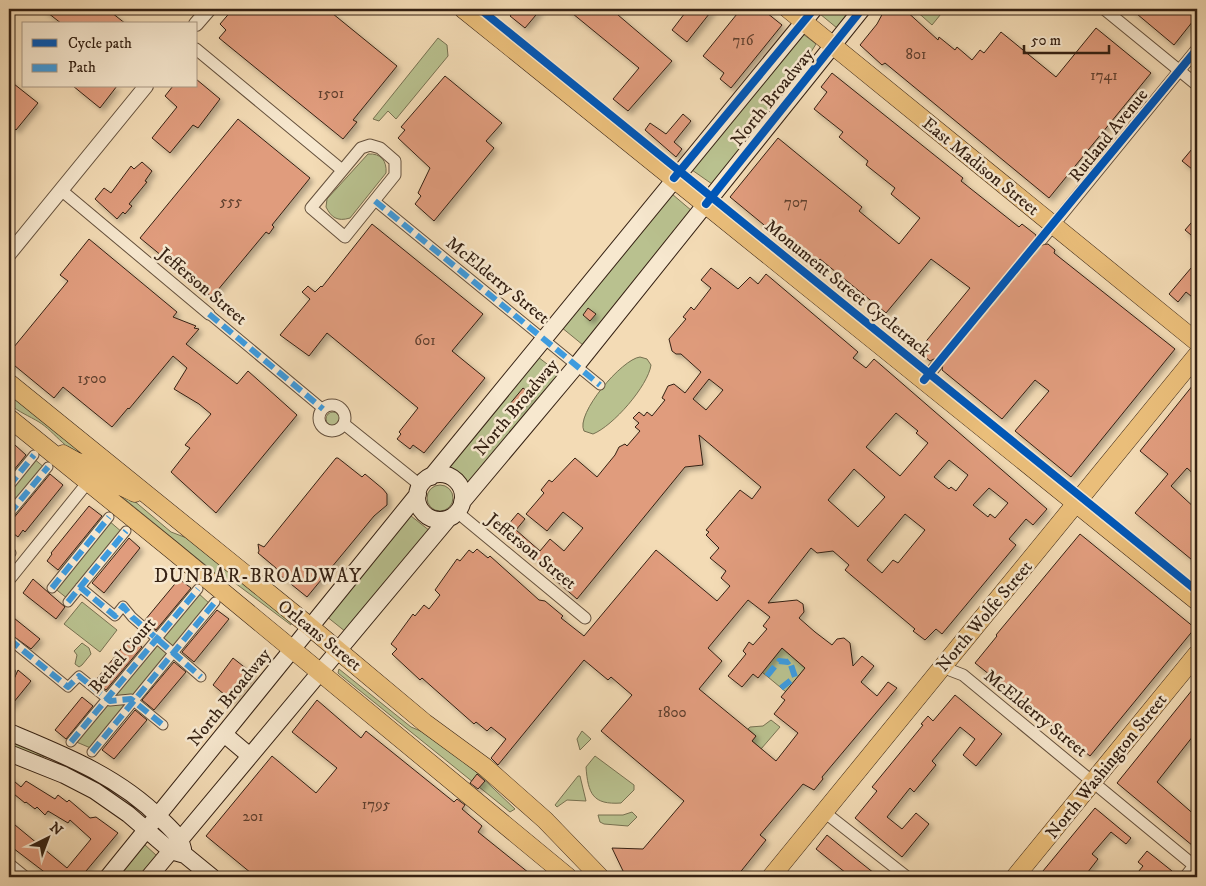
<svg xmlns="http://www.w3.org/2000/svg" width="1206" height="886" font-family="'IM FELL DW Pica',serif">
  <defs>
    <filter id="shadow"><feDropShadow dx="3.5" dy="3.5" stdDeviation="2.5" flood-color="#0004"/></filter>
  </defs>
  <rect width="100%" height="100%" fill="#f3dbb5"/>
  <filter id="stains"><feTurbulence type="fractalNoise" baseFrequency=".004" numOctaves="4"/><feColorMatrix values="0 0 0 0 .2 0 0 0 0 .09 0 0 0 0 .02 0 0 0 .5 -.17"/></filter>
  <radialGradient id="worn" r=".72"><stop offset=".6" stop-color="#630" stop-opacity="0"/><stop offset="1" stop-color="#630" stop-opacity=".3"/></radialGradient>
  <!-- green -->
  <path fill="#b9c18f" stroke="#777151" d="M825,9H853L837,28L820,14Z
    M914,9H945L932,25Z
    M803,34L816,44L783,97L712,184L692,170Z
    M438,38L447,45L448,56L396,119L388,111L379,121L373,119Z
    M368,154C381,153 387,161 386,173L350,218C337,222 331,217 326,207L327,199Z
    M672,194L692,211L583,345L561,327Z
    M538,357L560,374L466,487L459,477L446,470Z
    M640,357L647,359L651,365C648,386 613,426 593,434L584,431C575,414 622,359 640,357Z
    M9,394L88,456C70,456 54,431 39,422C29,416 19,412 9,404Z
    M326 419a7 7 0 1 1 14 0a7 7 0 1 1-14 0Z
    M33,458L45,468L9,512V487Z
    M427 498a13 13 0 1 1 26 0a13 13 0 1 1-26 0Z
    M111,488L126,494L171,532L192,540L291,622V625L235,583L219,576Z
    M406,512L430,531L346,632L326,616Z
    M108,520L123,533L68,599L53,587Z
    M197,592L210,604L93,749L74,741Z
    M82,602L117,630L100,652L64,624Z
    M82,643L89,648L91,654L82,665L79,667L75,664L77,655L74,651Z
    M782,648L805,668L786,692L762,672Z
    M339,669L411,727L430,735L472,768L515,809L510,812L338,673Z
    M771,720L780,727L761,749L752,741L756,736L748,729L750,727L763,726Z
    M582,731L591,739L580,750L577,739Z
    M9,739L50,758L29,753L9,745Z
    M595,756L634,785V790L621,803C593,805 588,794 586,767Z
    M578,776H580L586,801L567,800L557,807L555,805Z
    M632,812L637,817L628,826L604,824L600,822L598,815H623Z
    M144,844L157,856L140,877H117Z"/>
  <!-- building -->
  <path fill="#e09c7d" stroke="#352113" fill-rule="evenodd" filter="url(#shadow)" d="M43,9H107L126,24H62Z
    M233,9H327L397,66L353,120L357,122L343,139L219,38L226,30L220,24Z
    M516,9H541L525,28L510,16Z
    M567,9H611L672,61L628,111L613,99L639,68Z
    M688,9H713L687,42L672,30Z
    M741,9H762L782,25L731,88L720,79L724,73L703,56Z
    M885,9H904L938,40L939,37L955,50L957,47L972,60L980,50L984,53L1001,32L1056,77L1096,28L1151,73L1049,198L885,63L882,65L860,45L877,24Z
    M1131,9H1197V16L1174,45Z
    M832,73L963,178L961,181L1019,227L1022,224L1036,235L1035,241L1038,245L1048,244L1055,250L1054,253L1175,349L1071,477L1015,431L1049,391L1035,380L1002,419L942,370L943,364L940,360L934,359L930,361L918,351L970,288L931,259L886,313L820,259L814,266L730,197L778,138L862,207L859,211L899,244L920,218L891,194L895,188L866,165L868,161L839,137L843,132L814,109L827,92L821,87Z
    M445,76L502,123L486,141L494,148L434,221L415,204L421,196L418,193L430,168L398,138L405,130L401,127Z
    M196,79L220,99L198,128L193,125L170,153L152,138L177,107L165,96L173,86H196Z
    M9,80L38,103L16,130L9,124Z
    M73,86H117L100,108Z
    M683,114L691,121L674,142L682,149L676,157L645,130L650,123L666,134Z
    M238,119L310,178L272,225L274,227L269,234L266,232L212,297L140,238Z
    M1197,143V173L1182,161Z
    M142,162L152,171L145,181L147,182L129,204L132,206L125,214L123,212L117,219L95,199L104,188L111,193L131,166L134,169Z
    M1197,216V240L1185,230Z
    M372,224L483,314L452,351L485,378L424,453L413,445L410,449L397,439L401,434L399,432L418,408L327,333L309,356L280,335L310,299L302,292L308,286L315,292L321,286L322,287Z
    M89,239L177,312L173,317L196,326L194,328L199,329L186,344L237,384L248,371L297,415L216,513L171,472L190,448L185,445L211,414L199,404L174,389L187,368L173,356L129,409L128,408L112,427L63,387L54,398L9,361V353L68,281L60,275Z
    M1197,261V301L1186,292L1178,302L1169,294Z
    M711,268L738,289L750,277L758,284L766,274L858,352L853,358L866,368L874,359L1047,509L1033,525L1026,519L1009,539L1016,545L942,634L936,629L925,640L913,631L915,629L845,570L849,565L833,551L817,553L811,548L768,603L797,600L803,604L804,612L799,618L815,632L832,645L837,639L844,638L850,643L853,666L862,656L874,666L861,682L877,696L888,682L897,688L822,777L823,779L814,790L803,784L760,835L766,840L738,875L732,871L726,877H621L624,873L612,848L643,849L684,801L601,731L632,695L611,677L608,680L584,660L498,765L491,758L506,739L491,727L487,731L476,722L474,724L422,678L420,680L392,654L397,649L391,644L413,614L415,616L424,605L429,609L440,595L435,590L457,559L460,561L469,550L473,553L477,549L488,558L490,556L539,600L545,601L563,616L561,618L584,636L656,550L717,601L730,586L721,578L726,571L710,558L719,548L706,535L709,532L706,530L740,490L752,499L761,487L699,435L703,465L685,467L577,599L553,578L555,576L502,532L518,513L525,519L516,530L540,551L550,539L564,551L583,528L563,512L547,531L526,514L544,493L541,490L549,480L552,482L575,458L597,477L615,455L619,447L625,444L627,446L640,431L635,427L639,423L633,418L639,412L644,416L647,412L652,416L665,400L662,398L668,386L674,384L685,393L701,372L681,354H676L672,351L669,339L686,319L683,317L691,307L694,310L711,288L701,280ZM709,379L723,390L706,410L693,399ZM896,413L918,431L916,433L928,443L900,476L866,447ZM949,460L968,475L956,491L951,487L949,489L934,477ZM854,469L885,497L858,527L828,500ZM989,488L1008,503L995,518L990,514L988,517L973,505ZM905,514L925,530L898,563L893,560L882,573L867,560ZM748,600L770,617L763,626L767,629L753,645L749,642L743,651L746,654L728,676L742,687L753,674L758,678L782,648L805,668L781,697L785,700L774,714L798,733L776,761L752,741L756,736L699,689L722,661L708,648Z
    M588,308L596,314L590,321L583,315Z
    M1197,380V477L1187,468L1171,486L1197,510V564L1135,513L1168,474L1140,451Z
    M523,388L531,394L517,412L509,405Z
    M15,445L26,455L9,476V453Z
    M336,458H338L362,477L365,474L383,489L387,494V505L374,516L307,597L281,576L276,568L258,553L259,551L258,544L264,547Z
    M50,474L63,485L25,532L23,530L18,537L9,530V520H12Z
    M89,506L102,516L58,570L47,561L52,554L51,553Z
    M1080,534L1195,628L1090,756L1045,720L1043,721L1022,705L1024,702L975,663L997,636L996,635Z
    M129,538L140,548L104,593L92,583Z
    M33,579L65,607L56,619L23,593Z
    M179,579L191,588L156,630L145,620Z
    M217,610L229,619L194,662L182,652Z
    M9,614L40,639L31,649L9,633Z
    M130,638L142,647L106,690L95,681Z
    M233,658L253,674L231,700L213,685Z
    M174,662L186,672L154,710L142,700Z
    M18,670L31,681L9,708V682L14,679Z
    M1197,684V731L1157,782L1197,817V842L1193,846L1117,783Z
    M955,695L1002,734L976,766L963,755L975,739L960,727L932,761L936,765L914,792L910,788L887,817L902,829L916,813L929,824L902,857L855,818L877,791L872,787L923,725L921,724L928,716L933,721Z
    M82,697L93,706L66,739L55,730Z
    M317,700L361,738L366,731L454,802L457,799L465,805L462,809L482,826L478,832L534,877H247L251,873L206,836L272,756L316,793L337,768L292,732Z
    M135,710L147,720L114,759L102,750Z
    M477,774L485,781L478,789L470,783Z
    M9,777L21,787L26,781L55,799L58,795L67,802L69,800L90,818L96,817L118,833L81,877H47V874L9,845V820L67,868L91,839L70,820L68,823L48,811L45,815L37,807L35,809L26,802L25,803L9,790Z
    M1095,808L1131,838L1126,844L1111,832L1092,854L1098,859L1084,877H1038Z
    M827,835L855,858L879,877H851L816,849Z
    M1147,851L1172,871L1167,877H1134L1143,866L1138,862Z"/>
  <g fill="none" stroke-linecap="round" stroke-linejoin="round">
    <!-- minor-tunnel -->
    <path stroke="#cdb695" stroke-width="11" stroke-dasharray="11 5.5" stroke-linecap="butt" d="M936,366L1042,239"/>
    <defs>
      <path id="pedestrian" d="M375,201L600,385
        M209,314L323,409
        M9,486L34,455
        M9,514L48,467
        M9,551L11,553
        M80,587L115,616L123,606L132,617L201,677
        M52,588L109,517
        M68,602L126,531
        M9,639L68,687L79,676L110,701L131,699L163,725
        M9,676L11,673
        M71,742L198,589
        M92,752L215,602"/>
      <path id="minor" d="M1104,9L1197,85
        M196,49L342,170
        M370,145L380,148L395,161V175L345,237L311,208L361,148Z
        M61,190L209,314
        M1042,239L1197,49
        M924,380L936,366
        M319 418a13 13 0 1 1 26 0a13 13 0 1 1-26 0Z
        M344,424L415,481L422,483
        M457,512L585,618
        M9,580L88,482
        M942,667L963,675L1197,868
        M823,811L907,877
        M9,864L25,877
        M1185,877L1197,862"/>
      <path id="tertiary" d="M196,24L209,9
        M9,254L146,86"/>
      <path id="secondary" d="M417 497a23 23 0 1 1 46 0a23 23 0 1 1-46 0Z
        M431,477L814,9
        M462,502L576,366L862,9
        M9,732C64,755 118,776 161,819C171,829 180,836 183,849
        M224,734L250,756
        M9,753L64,775L95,791L128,814L171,851L185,855L212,877
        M108,877L418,494
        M149,877L448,519"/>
      <path id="primary" d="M463,9L1197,601
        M788,9L1197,342
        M9,383L303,621L425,723L485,767L545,820L600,877
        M9,418L172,550L568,877
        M63,454C77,463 97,471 114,468
        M88,482C104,476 121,486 135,493
        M771,877L1197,355
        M1015,877L1197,654"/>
    </defs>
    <!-- pedestrian casing -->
    <use href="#pedestrian" stroke="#64503c" stroke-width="11"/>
    <!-- minor casing -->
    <use href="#minor" stroke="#64503c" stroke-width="13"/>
    <!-- tertiary casing -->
    <use href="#tertiary" stroke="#64503c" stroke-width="16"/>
    <!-- secondary casing -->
    <use href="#secondary" stroke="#352113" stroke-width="18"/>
    <!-- primary casing -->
    <use href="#primary" stroke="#352113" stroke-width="19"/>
    <!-- pedestrian -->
    <use href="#pedestrian" stroke="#f7e8cf" stroke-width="9"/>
    <!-- minor -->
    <use href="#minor" stroke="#f7e8cf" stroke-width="11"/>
    <!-- tertiary -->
    <use href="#tertiary" stroke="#f7e8cf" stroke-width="14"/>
    <!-- secondary -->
    <use href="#secondary" stroke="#f7e8cf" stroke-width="16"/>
    <!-- primary -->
    <use href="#primary" stroke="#eabe7a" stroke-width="18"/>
    <!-- quiet -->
    <path stroke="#3e9bde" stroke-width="6" stroke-dasharray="12 6" stroke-linecap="butt" d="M375,201L600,385
      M209,314L323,409
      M9,486L34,455
      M9,514L48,467
      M9,551L11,553
      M80,587L115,616L123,606L132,617L201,677
      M52,588L109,517
      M68,602L126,531
      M9,639L68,687L79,676L110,701L131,699L163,725
      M9,676L11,673
      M767,676L779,661L788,662L793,658
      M781,688L795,677L790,662
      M71,742L198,589
      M92,752L215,602"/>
    <defs>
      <path id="cycleway" d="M480,9L1197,591
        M674,178L814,9
        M706,204L862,9
        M924,380L1197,49"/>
    </defs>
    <!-- cycleway casing -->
    <use href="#cycleway" stroke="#f7e8cf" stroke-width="11"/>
    <!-- cycleway -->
    <use href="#cycleway" stroke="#0057b8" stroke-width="8"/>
  </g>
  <g text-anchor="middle" stroke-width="5" stroke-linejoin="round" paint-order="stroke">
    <!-- number labels -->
    <g font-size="15" fill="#60402e">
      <text x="743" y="45">716</text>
      <text x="916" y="59">801</text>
      <text x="1104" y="80">1741</text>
      <text x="331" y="98">1501</text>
      <text x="231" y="206">555</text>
      <text x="796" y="207">707</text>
      <text x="425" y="345">601</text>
      <text x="92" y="383">1500</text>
      <text x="672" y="717">1800</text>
      <text x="376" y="809">1795</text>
      <text x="253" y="821">201</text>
    </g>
    <!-- street labels -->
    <g font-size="18" fill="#352113" stroke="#f7e8cf">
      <text transform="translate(772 97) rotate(-51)" y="6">North Broadway</text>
      <text transform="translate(1108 135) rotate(-51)" y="6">Rutland Avenue</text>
      <text transform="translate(981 166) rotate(39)" y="6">East Madison Street</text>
      <text transform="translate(498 280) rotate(39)" y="6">McElderry Street</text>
      <text transform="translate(203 286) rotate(40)" y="6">Jefferson Street</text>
      <text transform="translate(848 288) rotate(39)" y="6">Monument Street Cycletrack</text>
      <text transform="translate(516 407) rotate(-50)" y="6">North Broadway</text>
      <text transform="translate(532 551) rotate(39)" y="6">Jefferson Street</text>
      <text transform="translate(984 616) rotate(-50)" y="6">North Wolfe Street</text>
      <text transform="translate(320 635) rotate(39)" y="6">Orleans Street</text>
      <text transform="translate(122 655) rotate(-50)" y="6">Bethel Court</text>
      <text transform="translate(229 697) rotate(-51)" y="6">North Broadway</text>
      <text transform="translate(1036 713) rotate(39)" y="6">McElderry Street</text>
      <text transform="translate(1106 766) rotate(-51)" y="6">North Washington Street</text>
    </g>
    <!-- neighbourhood labels -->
    <g font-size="19" letter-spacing="1" fill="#352113" stroke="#f7e8cf">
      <text x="258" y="582">DUNBAR-BROADWAY</text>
    </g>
  </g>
  <!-- margin -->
  <rect width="1206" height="886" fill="none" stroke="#f3dbb5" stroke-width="30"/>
  <rect x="10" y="10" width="1186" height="866" fill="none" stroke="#352113" stroke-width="2.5"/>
  <rect x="15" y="15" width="1176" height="856" fill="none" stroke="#352113"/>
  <!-- legend -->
  <rect x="22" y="22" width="175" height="65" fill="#f7e8cf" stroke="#a99884"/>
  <rect x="32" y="39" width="25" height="8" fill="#0057b8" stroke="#a99884"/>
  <text x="68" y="48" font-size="15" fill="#352113">Cycle path</text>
  <rect x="32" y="64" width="25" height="8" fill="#3e9bde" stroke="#a99884"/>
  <text x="68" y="72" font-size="15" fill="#352113">Path</text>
  <!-- north arrow -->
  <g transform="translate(48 838) rotate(42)" stroke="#f7e8cf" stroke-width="4" paint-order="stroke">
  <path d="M0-4L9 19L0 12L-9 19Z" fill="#352113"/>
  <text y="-8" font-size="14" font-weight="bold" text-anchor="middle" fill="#352113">N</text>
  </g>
  <!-- scale -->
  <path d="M1024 45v8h85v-8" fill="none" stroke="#352113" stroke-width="2.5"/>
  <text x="1031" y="45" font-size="15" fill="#352113" stroke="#f7e8cf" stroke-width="4" paint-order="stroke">50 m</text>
  <rect width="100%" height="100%" filter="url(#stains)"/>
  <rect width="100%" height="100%" fill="url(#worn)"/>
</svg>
